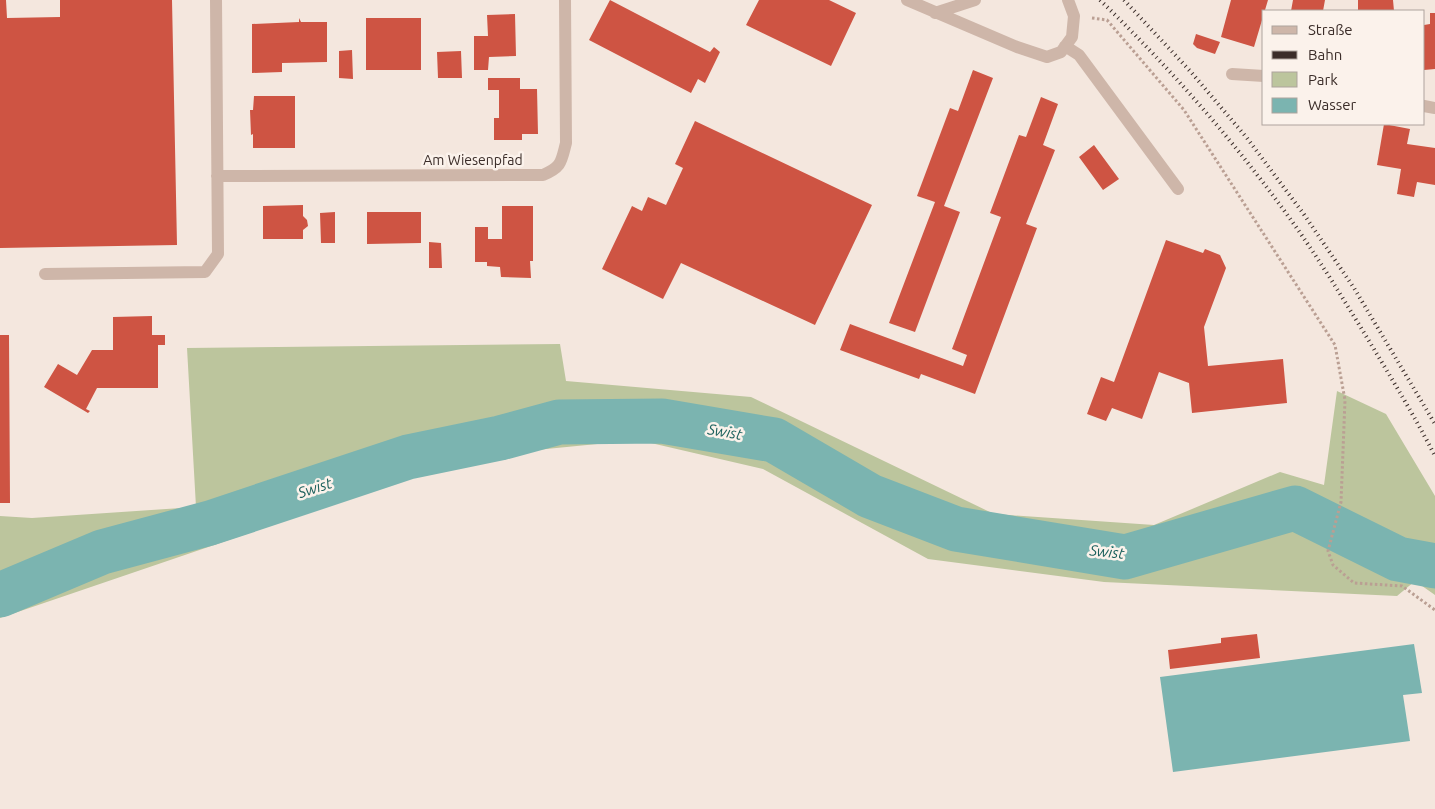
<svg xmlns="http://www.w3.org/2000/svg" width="1435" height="809" font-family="Ubuntu,sans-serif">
  <rect width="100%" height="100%" fill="#f4e7de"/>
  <!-- green -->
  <path fill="#bcc59d" d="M560,344L566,381L751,397L994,514L1154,525L1280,472L1324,485L1337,391L1386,414L1435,496V595L1415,581L1397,596L1104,582L928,559L763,469L638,440L475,456L0,618V516L32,518L196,507L187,348Z"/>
  <!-- water -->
  <path fill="#7bb4b0" d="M1414,644L1422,693L1403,695L1410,741L1173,772L1160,677Z"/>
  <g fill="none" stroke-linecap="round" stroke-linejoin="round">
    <!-- river -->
    <path stroke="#7bb4b0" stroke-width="45" d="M0,595L102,552L210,523L408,457L500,438L559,422L662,421L774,440L870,496L956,529L1125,557L1295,508L1398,559L1435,566"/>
  </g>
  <!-- building -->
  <path fill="#ce5443" d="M0,0H6L7,18L60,17V0H172L177,245L0,248Z
    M610,0L710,52L714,47L720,52L705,83L698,79L691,93L589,40Z
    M759,0H829L856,13L831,66L746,25Z
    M1231,0H1268L1254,47L1221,37Z
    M1293,0H1325L1323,11H1291Z
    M1358,0H1393L1394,11H1358Z
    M1430,13H1435V69L1424,70V25L1430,24Z
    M515,14L516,56L489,57L488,70H474V36H488L487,15Z
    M299,18L301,22H327V62L282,63V72L252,73V24L299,22Z
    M366,18H421V70H366Z
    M1196,34L1220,42L1215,54L1197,48L1193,44Z
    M352,50L353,79L339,78V51Z
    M461,51L462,78H438L437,52Z
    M973,70L993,78L944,206L960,212L915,332L889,323L935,202L917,196L950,108L958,111Z
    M488,78H520V89H537L538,134H522V140H494V118H499V90H488Z
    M254,96H295V148H253V134L251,135L250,110H253Z
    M1041,97L1058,104L1043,145L1055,150L1026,224L1037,228L975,394L921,374L919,379L840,350L850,324L963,366L967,355L952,349L1001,217L990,213L1019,135L1026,137Z
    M695,121L872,205L815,325L681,263L663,299L602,269L632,206L642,211L648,197L666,205L683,168L675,164Z
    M1384,124L1410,129L1407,144L1435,148V185L1417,182L1414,197L1397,194L1401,169L1377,165Z
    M1094,145L1119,179L1103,190L1079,157Z
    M303,205V216L307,220L308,226L303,230V239H263V206Z
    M502,206H533V261H530L531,278L501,277L500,267L487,266V262H475V227H488V239H502Z
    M335,212V243H321L320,213Z
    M367,212H421V243L367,244Z
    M1166,240L1203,253L1205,249L1220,255L1226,268L1204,327L1208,366L1283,359L1287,403L1192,413L1189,383L1159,372L1142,419L1112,408L1106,421L1087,414L1101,377L1114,382Z
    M429,242L441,243L442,268H429Z
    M152,316V335H165V345H158V388H97L86,409L90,411L88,413L44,387L58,364L77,375L92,350H113V317Z
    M0,335H9L10,503H0Z
    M1257,634L1260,658L1170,669L1168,650L1221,643V638Z"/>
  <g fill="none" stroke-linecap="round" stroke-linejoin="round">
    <!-- path -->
    <path stroke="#ba9f93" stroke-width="3" stroke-dasharray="2.5 2.5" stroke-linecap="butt" d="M1092,18L1107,20L1184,110L1335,345L1345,400L1341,502L1328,551L1333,565L1354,583L1402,586L1435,610"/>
    <!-- minor -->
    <path stroke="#ceb6a9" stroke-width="12" d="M907,0L1017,47L1047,57L1061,52L1072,37L1074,16L1068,0
      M935,13L975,0
      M1065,46L1079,55L1178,189
      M1232,74L1264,76
      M1424,106L1435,108
      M217,176L543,175C562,167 561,162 566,143L565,0
      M45,274L205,272L218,254L216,0"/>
    <!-- rail -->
    <path stroke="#3b2d29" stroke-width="4" stroke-dasharray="1 4" stroke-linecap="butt" d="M1100,0C1170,68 1234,141 1291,220C1319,259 1344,300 1369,341C1392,379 1415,417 1435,456
      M1124,0L1191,72L1247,138L1303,213L1354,288L1435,424"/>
  </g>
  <g text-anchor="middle" stroke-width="5" stroke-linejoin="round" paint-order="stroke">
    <!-- street labels -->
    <g font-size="14" fill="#3b2d29" stroke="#fbf2eb">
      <text x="473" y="165">Am Wiesenpfad</text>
    </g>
    <!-- water labels -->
    <g font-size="15" font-style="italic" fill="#1b605c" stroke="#fbf2eb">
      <text transform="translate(725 432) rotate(10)" y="5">Swist</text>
      <text transform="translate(315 488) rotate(-18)" y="5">Swist</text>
      <text transform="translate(1107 552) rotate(6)" y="5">Swist</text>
    </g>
  </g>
  <!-- legend -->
  <rect x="1262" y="10" width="162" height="115" fill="#fbf2eb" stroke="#aea39d"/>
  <rect x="1272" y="26" width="25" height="8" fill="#ceb6a9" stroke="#aea39d"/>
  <text x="1308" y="35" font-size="15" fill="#3b2d29">Straße</text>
  <rect x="1272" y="51" width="25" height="8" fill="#3b2d29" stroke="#aea39d"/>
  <text x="1308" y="60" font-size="15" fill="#3b2d29">Bahn</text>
  <rect x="1272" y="72" width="25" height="15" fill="#bcc59d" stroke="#aea39d"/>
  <text x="1308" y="85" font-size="15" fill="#3b2d29">Park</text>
  <rect x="1272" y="98" width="25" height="15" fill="#7bb4b0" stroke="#aea39d"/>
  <text x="1308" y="110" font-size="15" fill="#3b2d29">Wasser</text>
</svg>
